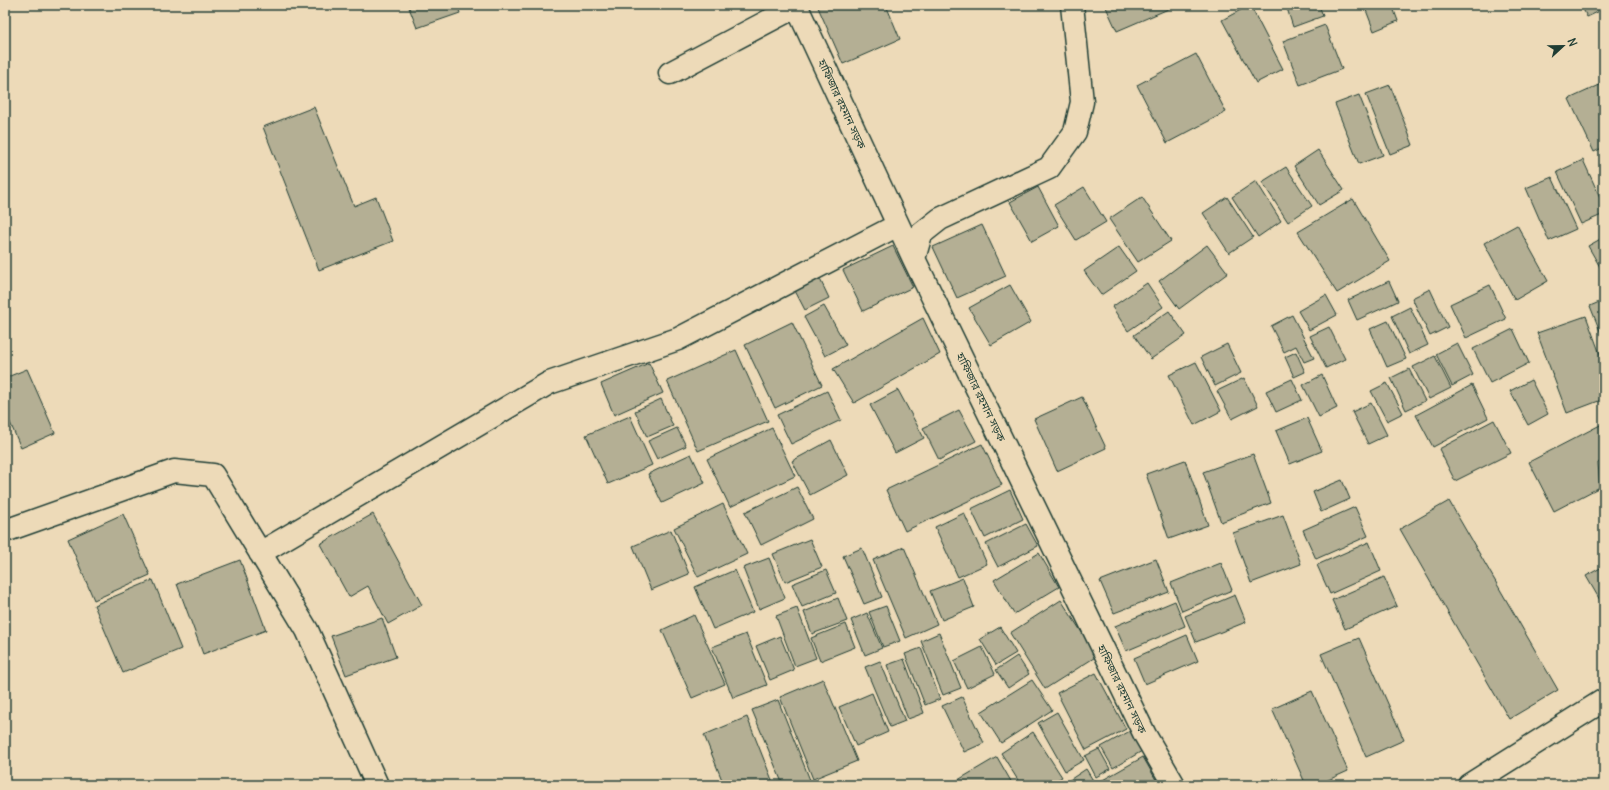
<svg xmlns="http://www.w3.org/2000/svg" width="1609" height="790" font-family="Delius,'Noto Sans Bengali',sans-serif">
  <rect width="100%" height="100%" fill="#eddab8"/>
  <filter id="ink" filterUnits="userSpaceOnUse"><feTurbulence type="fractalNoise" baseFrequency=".025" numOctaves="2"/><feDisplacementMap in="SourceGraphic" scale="8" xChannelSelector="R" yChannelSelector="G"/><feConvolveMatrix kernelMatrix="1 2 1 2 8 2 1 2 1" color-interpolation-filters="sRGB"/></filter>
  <g filter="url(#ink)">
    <!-- building -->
    <path fill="#b4af94" stroke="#1f3d34" d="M408,5H457L460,13L417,28Z
      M817,5H886L900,39L843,64Z
      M1105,5H1172L1173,7L1117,31Z
      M1250,5L1283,69L1256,83L1222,20Z
      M1286,5H1319L1323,16L1293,27Z
      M1364,5H1392L1398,21L1374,31Z
      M1581,5H1604V9L1587,17Z
      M1325,25L1342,69L1300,85L1283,41Z
      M1196,54L1226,112L1167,143L1137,85Z
      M1604,83V147L1594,152L1569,99Z
      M1390,85L1413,145L1390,154L1366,94Z
      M1359,95L1383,155L1359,164L1335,104Z
      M314,107L354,206L376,197L393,241L319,270L263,127Z
      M1318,150L1344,190L1319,205L1294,166Z
      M1583,160L1604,206V214L1581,224L1557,172Z
      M1286,167L1312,206L1288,222L1262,182Z
      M1552,177L1576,229L1549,241L1526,188Z
      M1256,181L1281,221L1258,237L1232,197Z
      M1038,187L1059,226L1032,241L1010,202Z
      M1084,187L1106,222L1076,240L1054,205Z
      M1142,197L1171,241L1138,262L1109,219Z
      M1227,197L1253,237L1229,253L1203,213Z
      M1353,199L1390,261L1337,293L1298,232Z
      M982,225L1006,276L957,298L933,247Z
      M1517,225L1548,281L1515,300L1484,243Z
      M1604,237V274L1588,246Z
      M1207,245L1228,273L1179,309L1159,281Z
      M893,246L913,287L863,311L843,270Z
      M1119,247L1136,271L1101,295L1084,271Z
      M818,275L829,298L805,310L793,287Z
      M1389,281L1398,301L1357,320L1348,300Z
      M1147,283L1163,307L1128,331L1112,307Z
      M1010,285L1031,322L991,345L969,308Z
      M1490,285L1506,319L1466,338L1450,304Z
      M1430,289L1448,327L1430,336L1412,298Z
      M1326,295L1337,315L1309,330L1298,311Z
      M1604,300V341L1590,306Z
      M824,306L846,345L825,356L804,317Z
      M1410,307L1428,345L1409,354L1392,316Z
      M1169,311L1186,335L1151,359L1134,335Z
      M1292,315L1314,358L1304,362L1296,346L1284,352L1271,326Z
      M1586,316L1604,365V399L1567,413L1537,333Z
      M923,318L940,354L854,403L833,369Z
      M1388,321L1406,359L1387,367L1370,329Z
      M792,322L822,385L775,408L745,345Z
      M1329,327L1345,359L1326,368L1310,336Z
      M1513,329L1529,363L1490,383L1473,349Z
      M1457,343L1473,375L1452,386L1436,354Z
      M1227,344L1241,373L1215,386L1201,357Z
      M736,350L768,421L698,451L667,381Z
      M1296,352L1305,372L1294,377L1285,357Z
      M1435,356L1451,388L1429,399L1413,367Z
      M1196,362L1221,411L1194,425L1169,375Z
      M649,363L663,393L614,415L601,384Z
      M27,369L55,433L21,448L5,411V378Z
      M1409,369L1425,401L1406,410L1391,378Z
      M1322,375L1337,408L1319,417L1303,385Z
      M1244,378L1258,406L1232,419L1217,391Z
      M1292,379L1302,400L1276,412L1266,391Z
      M1531,380L1548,414L1528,425L1510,391Z
      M1387,383L1403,413L1387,421L1371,391Z
      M1472,385L1488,418L1433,447L1416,415Z
      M898,390L924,438L895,453L870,405Z
      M827,391L841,420L791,444L777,415Z
      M1082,397L1106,448L1057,471L1034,419Z
      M661,399L673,426L647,437L635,411Z
      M1371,403L1387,435L1368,444L1352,412Z
      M959,410L976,441L939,460L923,428Z
      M630,416L652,465L608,484L586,435Z
      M1307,418L1322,451L1290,464L1276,431Z
      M1494,420L1511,453L1455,481L1439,449Z
      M1604,423V460L1598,463L1600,487L1554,511L1529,462Z
      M677,428L686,446L657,459L648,441Z
      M772,428L795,476L730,507L707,459Z
      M831,440L848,475L810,495L792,461Z
      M982,444L1002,485L905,531L886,490Z
      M691,454L705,483L662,503L648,474Z
      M1253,454L1271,503L1221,522L1203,472Z
      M1185,460L1208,525L1169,539L1146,474Z
      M1342,480L1350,499L1321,512L1313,492Z
      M797,487L813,519L761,545L745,512Z
      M1010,490L1023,519L985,538L971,509Z
      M1449,501L1558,690L1509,719L1400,529Z
      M723,504L747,554L698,577L674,528Z
      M1355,507L1368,536L1316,559L1303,530Z
      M964,513L987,564L958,577L935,527Z
      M123,514L150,575L94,600L68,539Z
      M373,514L422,605L388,624L368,586L349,597L320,544Z
      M1283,515L1301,564L1251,583L1233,533Z
      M1026,524L1038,546L998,567L986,544Z
      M671,530L689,574L651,590L633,546Z
      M810,539L822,567L785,582L773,554Z
      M1369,542L1381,571L1330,594L1317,565Z
      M904,547L937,624L906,638L873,560Z
      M862,548L882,597L864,604L843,556Z
      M1039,553L1059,587L1014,614L994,580Z
      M769,558L785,598L759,609L743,568Z
      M1156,559L1169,592L1114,613L1100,581Z
      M240,560L266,630L203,654L177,584Z
      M1221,563L1232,590L1182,611L1171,583Z
      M1604,566V607L1586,576Z
      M735,570L753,612L713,629L695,587Z
      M826,570L836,593L802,607L792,584Z
      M1384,577L1397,606L1345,629L1332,600Z
      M963,578L974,607L942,620L930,591Z
      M153,580L181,649L123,673L94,605Z
      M1235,595L1246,622L1196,642L1185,616Z
      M838,598L847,621L812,634L804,612Z
      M1061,600L1097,656L1045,689L1010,633Z
      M1175,601L1185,626L1126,651L1115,626Z
      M886,606L900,641L883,647L869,612Z
      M797,608L816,658L795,666L776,616Z
      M867,613L882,648L865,655L851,620Z
      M694,615L725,684L692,698L662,630Z
      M382,618L396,657L346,675L331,636Z
      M846,624L855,647L820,661L811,638Z
      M1000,627L1016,653L996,665L980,639Z
      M939,633L961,688L943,695L921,641Z
      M746,634L767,685L733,698L712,647Z
      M1187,635L1198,661L1145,684L1134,658Z
      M780,636L794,670L770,680L756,646Z
      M1359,638L1404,740L1366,757L1321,654Z
      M982,647L995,674L967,688L954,661Z
      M921,648L940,699L925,705L905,654Z
      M1017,656L1029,674L1008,688L996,670Z
      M904,659L924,713L908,719L887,665Z
      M880,661L905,721L890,727L865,667Z
      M1096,673L1126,729L1086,750L1057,693Z
      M823,679L857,761L813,779L780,697Z
      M1032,680L1052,710L1001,743L981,712Z
      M1312,691L1348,771L1317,785H1306L1272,709Z
      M872,693L888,732L856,746L839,707Z
      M962,697L984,743L964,752L942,706Z
      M778,700L812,785H783L752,710Z
      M1057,712L1084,760L1065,771L1038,723Z
      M747,717L774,785H724L704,735Z
      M1130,731L1142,751L1113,768L1101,747Z
      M1033,732L1062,777L1049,785H1021L1001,753Z
      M1099,749L1110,769L1096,777L1085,756Z
      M997,757L1012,783L1008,785H954L953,783Z
      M1143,757L1159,785H1094Z
      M1086,769L1094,782L1089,785H1062Z"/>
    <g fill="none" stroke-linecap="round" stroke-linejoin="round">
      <defs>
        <path id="minor" d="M796,5L914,259L1145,735L1174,785
          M670,73L797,6
          M914,259L921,234L940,219L1049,168L1075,132L1082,102L1072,5
          M5,531L174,471L213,475L307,630L377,785
          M260,553L549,383L678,339L898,225
          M1469,785L1604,700"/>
      </defs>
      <!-- minor casing -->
      <use href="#minor" stroke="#1f3d34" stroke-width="25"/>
      <!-- minor -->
      <use href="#minor" stroke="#eddab8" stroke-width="22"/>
    </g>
  </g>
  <g text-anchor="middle" stroke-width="3.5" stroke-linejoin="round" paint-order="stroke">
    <!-- street labels -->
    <g font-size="11" fill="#1f3d34" stroke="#eddab8">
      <text transform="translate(842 104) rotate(65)" y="4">হাফিজার রহমান সড়ক</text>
      <text transform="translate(981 397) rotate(64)" y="4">হাফিজার রহমান সড়ক</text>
      <text transform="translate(1122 689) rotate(64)" y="4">হাফিজার রহমান সড়ক</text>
    </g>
  </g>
  <!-- margin -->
  <rect width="1609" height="790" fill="none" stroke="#eddab8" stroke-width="20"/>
  <rect x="10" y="10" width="1589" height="770" fill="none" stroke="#1f3d34" stroke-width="1.5" filter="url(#ink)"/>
  <!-- north arrow -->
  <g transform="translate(1563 46) rotate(68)" stroke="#eddab8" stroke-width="3" paint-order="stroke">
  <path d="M0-3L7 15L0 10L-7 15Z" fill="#1f3d34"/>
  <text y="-6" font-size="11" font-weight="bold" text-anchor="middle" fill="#1f3d34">N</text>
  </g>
</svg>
